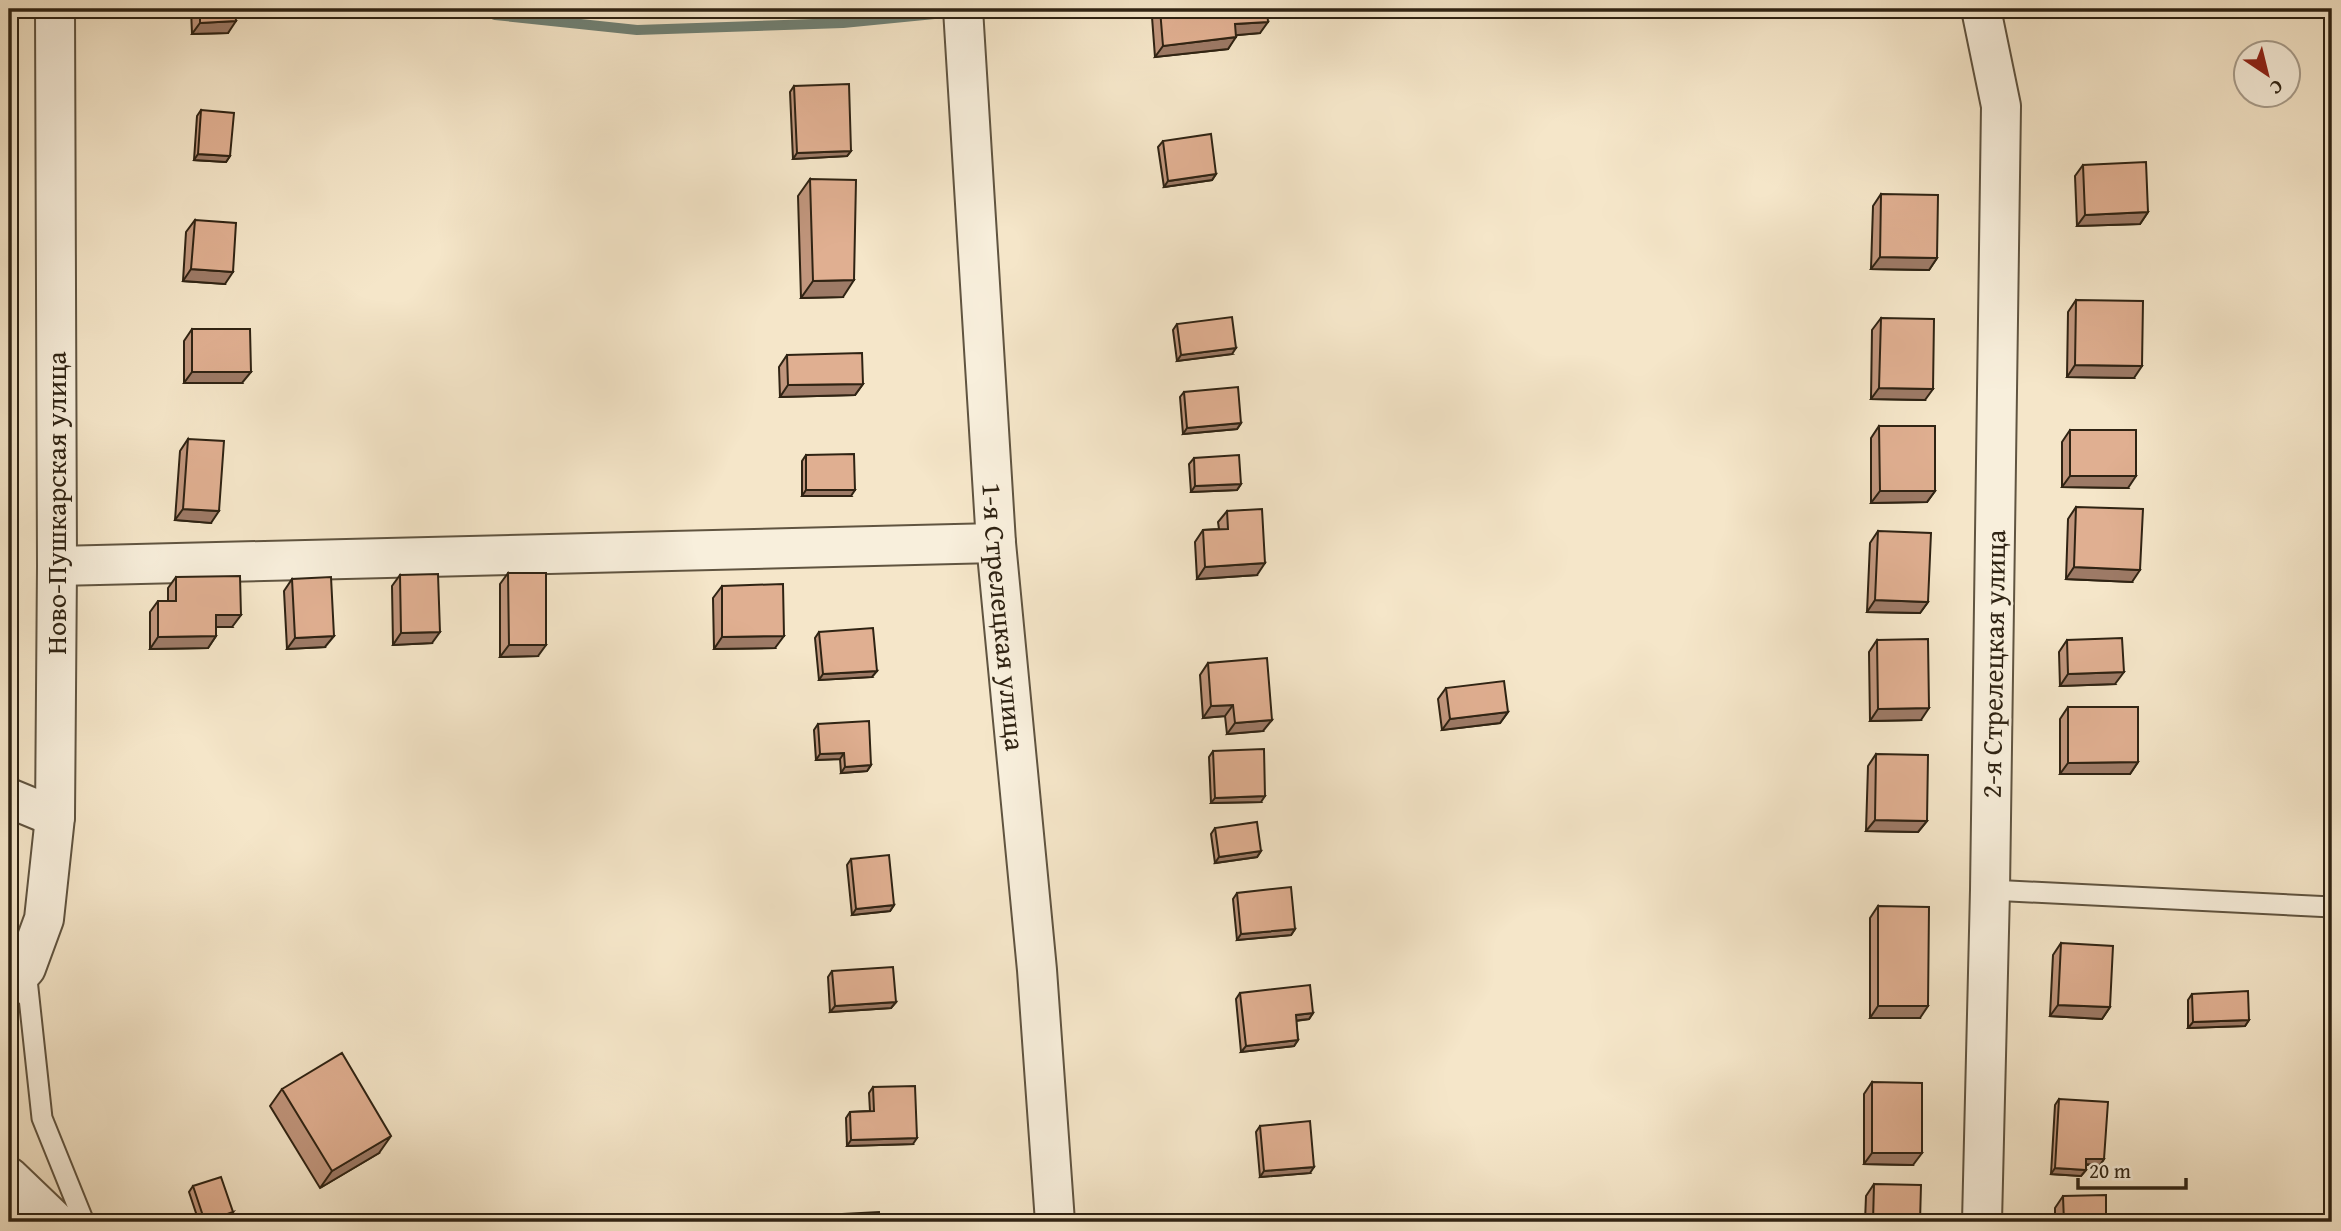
<svg xmlns="http://www.w3.org/2000/svg" width="2341" height="1231" font-family="'Gentium Book Plus',serif">
  <rect width="100%" height="100%" fill="#f5e6c9"/>
  <filter id="stains"><feTurbulence type="fractalNoise" baseFrequency=".00286" numOctaves="4"/><feColorMatrix values="0 0 0 0 .2 0 0 0 0 .09 0 0 0 0 .02 0 0 0 .5 -.17"/></filter>
  <radialGradient id="worn" r=".72"><stop offset=".6" stop-color="#630" stop-opacity="0"/><stop offset="1" stop-color="#630" stop-opacity=".3"/></radialGradient>
  <g fill="none" stroke-linecap="round" stroke-linejoin="round">
    <!-- stream -->
    <path stroke="#708175" stroke-width="10" d="M483,9L495,15L637,30L843,23L985,9"/>
    <defs>
      <path id="lane" d="M1990,890L2332,907
        M26,970L42,1118L84,1222"/>
      <g id="street">
        <path id="s1" d="M963,9L996,543L1037,970L1055,1222"/>
        <path d="M1981,9L2001,106L1990,890L1982,1222"/>
        <path d="M57,566L996,543"/>
        <path d="M9,798L55,817"/>
        <path d="M9,987L26,968L44,919L55,817L57,566L55,9"/>
        <path d="M9,1177L56,1222"/>
      </g>
    </defs>
    <!-- lane casing -->
    <use href="#lane" stroke="#605440" stroke-width="23"/>
    <!-- street casing -->
    <use href="#street" stroke="#605440" stroke-width="42"/>
    <!-- lane -->
    <use href="#lane" stroke="#f8efdc" stroke-width="19"/>
    <!-- street -->
    <use href="#street" stroke="#f8efdc" stroke-width="38"/>
  </g>
  <!-- wall -->
  <path fill="#c1967d" stroke="#2f2313" stroke-width="2" d="M191,9H235L228,33L192,34Z
    M1157,9H1267L1260,33L1236,35L1228,49L1155,57L1152,17Z
    M794,86L851,151L847,156L793,159L790,92Z
    M201,110L230,156L226,162L194,160L197,116Z
    M1163,141L1216,174L1212,180L1164,187L1158,147Z
    M2083,165L2148,212L2140,224L2077,226L2075,176Z
    M810,179L843,297L801,298L798,196Z
    M1881,194L1937,258L1929,270L1871,269L1873,206Z
    M195,220L225,284L183,281L186,232Z
    M2076,300L2134,378L2067,377L2068,312Z
    M1881,318L1925,400L1871,399L1872,330Z
    M1177,324L1232,354L1177,361L1173,330Z
    M192,329L242,383H184V341Z
    M787,355L863,384L855,395L780,397L779,367Z
    M1184,392L1241,423L1237,429L1183,434L1180,397Z
    M1879,426L1935,491L1927,502L1871,503V438Z
    M2070,430L2128,488L2062,487V442Z
    M188,439L211,523L175,520L180,451Z
    M806,455L851,496H802V461Z
    M1194,458L1241,484L1237,490L1191,492L1189,464Z
    M2076,507L2132,582L2066,579L2068,519Z
    M1227,511L1257,575L1197,579L1195,542L1203,530L1219,529L1218,522Z
    M1878,531L1928,602L1920,613L1867,612L1870,543Z
    M508,573L538,656L500,657V584Z
    M400,575L432,643L393,645L392,586Z
    M176,577L232,627H216V636L208,648L150,649V612L158,601H168V588Z
    M292,579L325,647L287,649L284,591Z
    M722,586L775,648L714,649L713,598Z
    M819,632L872,677L819,680L815,638Z
    M1877,640L1921,720L1870,721L1869,652Z
    M2067,640L2115,684L2060,686L2059,652Z
    M1208,663L1263,731L1227,734L1225,716L1203,718L1200,675Z
    M1446,688L1508,712L1500,723L1442,730L1438,699Z
    M2068,707L2138,762L2130,774H2060V719Z
    M818,724L871,765L867,771L841,773L840,759L816,760L814,730Z
    M1213,751L1261,802L1211,803L1209,757Z
    M1876,754L1927,821L1918,832L1866,831L1868,766Z
    M1215,828L1261,851L1257,857L1215,863L1211,834Z
    M851,859L894,905L890,911L852,915L847,865Z
    M1237,893L1295,929L1291,935L1237,940L1233,899Z
    M1878,906L1920,1018H1870V918Z
    M2061,943L2110,1007L2102,1019L2050,1016L2053,955Z
    M832,971L896,1002L891,1008L830,1012L828,977Z
    M1240,993L1313,1013L1309,1019L1296,1021L1298,1040L1294,1046L1241,1052L1236,999Z
    M2192,994L2249,1020L2245,1026L2188,1028V1000Z
    M1872,1082L1913,1165L1864,1164V1094Z
    M873,1087L913,1144L847,1146L846,1118L850,1112L870,1111L869,1093Z
    M282,1089L379,1153L320,1188L270,1106Z
    M2059,1099L2104,1159L2100,1165H2086V1170L2081,1176L2051,1174L2055,1105Z
    M1260,1126L1310,1173L1260,1177L1256,1132Z
    M1874,1184L1920,1222H1865L1866,1196Z
    M193,1186L228,1218L217,1222H199L189,1192Z
    M2063,1196L2106,1222H2055V1208Z
    M824,1215L880,1222H820Z"/>
  <!-- shaded-wall -->
  <path fill="#9d7a66" stroke="#2f2313" stroke-width="2" d="M236,21L228,33L192,34L200,23Z
    M1268,22L1260,33L1227,36L1235,24Z
    M1236,37L1228,49L1155,57L1163,46Z
    M851,151L847,156L793,159L797,153Z
    M198,154L230,156L226,162L194,160Z
    M1216,174L1212,180L1164,187L1168,181Z
    M2148,212L2140,224L2077,226L2085,215Z
    M1880,257L1937,258L1929,270L1871,269Z
    M191,269L233,272L225,284L183,281Z
    M854,280L843,297L801,298L813,281Z
    M1236,348L1232,354L1177,361L1181,355Z
    M2075,365L2142,366L2134,378L2067,377Z
    M192,372H251L242,383H184Z
    M863,384L855,395L780,397L788,385Z
    M1879,388L1933,389L1925,400L1871,399Z
    M1241,423L1237,429L1183,434L1187,428Z
    M2070,476H2136L2128,488L2062,487Z
    M1241,484L1237,490L1191,492L1195,486Z
    M806,490H855L851,496H802Z
    M1880,491H1935L1927,502L1871,503Z
    M183,509L219,511L211,523L175,520Z
    M1265,563L1257,575L1197,579L1205,567Z
    M2074,567L2140,570L2132,582L2066,579Z
    M1875,600L1928,602L1920,613L1867,612Z
    M216,615H241L232,627H208Z
    M440,632L432,643L393,645L401,633Z
    M216,636L208,648L150,649L158,637Z
    M334,636L325,647L287,649L295,638Z
    M784,636L775,648L714,649L722,637Z
    M509,645H546L538,656L500,657Z
    M877,671L872,677L819,680L823,674Z
    M2124,672L2115,684L2060,686L2068,674Z
    M1233,705L1225,716L1203,718L1211,706Z
    M1929,708L1921,720L1870,721L1878,709Z
    M1508,712L1500,723L1442,730L1450,719Z
    M1272,720L1263,731L1227,734L1235,723Z
    M844,753L840,759L816,760L820,754Z
    M2138,762L2130,774H2060L2068,763Z
    M871,765L867,771L841,773L845,767Z
    M1265,796L1261,802L1211,803L1215,798Z
    M1875,820L1927,821L1918,832L1866,831Z
    M1261,851L1257,857L1215,863L1219,857Z
    M894,905L890,911L852,915L856,909Z
    M1295,929L1291,935L1237,940L1241,934Z
    M896,1002L891,1008L830,1012L835,1006Z
    M2058,1005L2110,1007L2102,1019L2050,1016Z
    M1878,1006H1928L1920,1018H1870Z
    M1313,1013L1309,1019L1292,1021L1296,1015Z
    M2249,1020L2245,1026L2188,1028L2193,1022Z
    M1298,1040L1294,1046L1241,1052L1246,1046Z
    M391,1136L379,1153L320,1188L332,1171Z
    M917,1138L913,1144L847,1146L851,1140Z
    M1872,1153H1922L1913,1165L1864,1164Z
    M2086,1159H2104L2100,1165L2082,1164Z
    M1314,1167L1310,1173L1260,1177L1264,1171Z
    M2055,1168L2086,1170L2081,1176L2051,1174Z
    M233,1212L228,1218L217,1222H204Z"/>
  <!-- building -->
  <path fill="#e0af91" stroke="#2f2313" stroke-width="2" d="M200,9H235L236,21L200,23Z
    M1160,9H1267L1268,22L1235,24L1236,37L1163,46Z
    M849,84L851,151L797,153L794,86Z
    M201,110L234,113L230,156L198,154Z
    M1211,134L1216,174L1168,181L1163,141Z
    M2146,162L2148,212L2085,215L2083,165Z
    M810,179L856,180L854,280L813,281Z
    M1881,194L1938,195L1937,258L1880,257Z
    M195,220L236,223L233,272L191,269Z
    M2076,300L2143,301L2142,366L2075,365Z
    M1232,317L1236,348L1181,355L1177,324Z
    M1881,318L1934,319L1933,389L1879,388Z
    M192,329H250L251,372H192Z
    M862,353L863,384L788,385L787,355Z
    M1238,387L1241,423L1187,428L1184,392Z
    M1879,426H1935V491H1880Z
    M2070,430H2136V476H2070Z
    M188,439L224,441L219,511L183,509Z
    M854,454L855,490H806V455Z
    M1239,455L1241,484L1195,486L1194,458Z
    M2076,507L2143,509L2140,570L2074,567Z
    M1262,509L1265,563L1205,567L1203,530L1228,529L1227,511Z
    M1878,531L1931,533L1928,602L1875,600Z
    M508,573H546V645H509Z
    M438,574L440,632L401,633L400,575Z
    M240,576L241,615H216V636L158,637V601H176V577Z
    M331,577L334,636L295,638L292,579Z
    M783,584L784,636L722,637V586Z
    M873,628L877,671L823,674L819,632Z
    M2122,638L2124,672L2068,674L2067,640Z
    M1928,639L1929,708L1878,709L1877,640Z
    M1267,658L1272,720L1235,723L1233,705L1211,706L1208,663Z
    M1504,681L1508,712L1450,719L1446,688Z
    M2068,707H2138V762L2068,763Z
    M869,721L871,765L845,767L844,753L820,754L818,724Z
    M1264,749L1265,796L1215,798L1213,751Z
    M1876,754L1928,755L1927,821L1875,820Z
    M1257,822L1261,851L1219,857L1215,828Z
    M889,855L894,905L856,909L851,859Z
    M1291,887L1295,929L1241,934L1237,893Z
    M1878,906L1929,907L1928,1006H1878Z
    M2061,943L2113,946L2110,1007L2058,1005Z
    M893,967L896,1002L835,1006L832,971Z
    M1310,985L1313,1013L1296,1015L1298,1040L1246,1046L1240,993Z
    M2248,991L2249,1020L2193,1022L2192,994Z
    M342,1053L391,1136L332,1171L282,1089Z
    M1872,1082L1922,1083V1153H1872Z
    M915,1086L917,1138L851,1140L850,1112L874,1111L873,1087Z
    M2059,1099L2108,1102L2104,1159H2086V1170L2055,1168Z
    M1310,1121L1314,1167L1264,1171L1260,1126Z
    M221,1177L233,1212L205,1222L193,1186Z
    M1874,1184L1921,1185L1920,1222H1873Z
    M2106,1195V1222H2064L2063,1196Z
    M879,1212L880,1222H824V1215Z"/>
  <g text-anchor="middle" stroke-width="5" stroke-linejoin="round" paint-order="stroke">
    <!-- street labels -->
    <g font-size="28" fill="#2f2313" stroke="#f8efdc">
      <text transform="translate(56 503) rotate(-90)" y="10">Ново-Пушкарская улица</text>
      <text dy="10" stroke="none"><textPath href="#s1" startOffset="609">1-я Стрелецкая улица</textPath></text>
      <text transform="translate(1993 664) rotate(-89)" y="10">2-я Стрелецкая улица</text>
    </g>
  </g>
  <!-- margin -->
  <rect width="2341" height="1231" fill="none" stroke="#f5e6c9" stroke-width="35"/>
  <rect x="10" y="10" width="2320" height="1210" fill="none" stroke="#2f2313" stroke-width="3.5"/>
  <rect x="18" y="18" width="2306" height="1196" fill="none" stroke="#2f2313" stroke-width="2"/>
  <!-- north arrow -->
  <g transform="translate(2267 74) rotate(145)"><circle r="33" fill="#f8efdc" stroke="#a89d8c" stroke-width="2"/>
  <path d="M0-5L12 26L0 18L-12 26Z" fill="#8f2418"/>
  <text y="-10" font-size="19" font-weight="bold" text-anchor="middle" fill="#2f2313">С</text>
  </g>
  <!-- scale -->
  <path d="M2078 1178v10h108v-10" fill="none" stroke="#2f2313" stroke-width="3.5"/>
  <text x="2089" y="1178" font-size="21" fill="#2f2313" stroke="#f8efdc" stroke-width="5" paint-order="stroke">20 m</text>
  <rect width="100%" height="100%" filter="url(#stains)"/>
  <rect width="100%" height="100%" fill="url(#worn)"/>
</svg>
